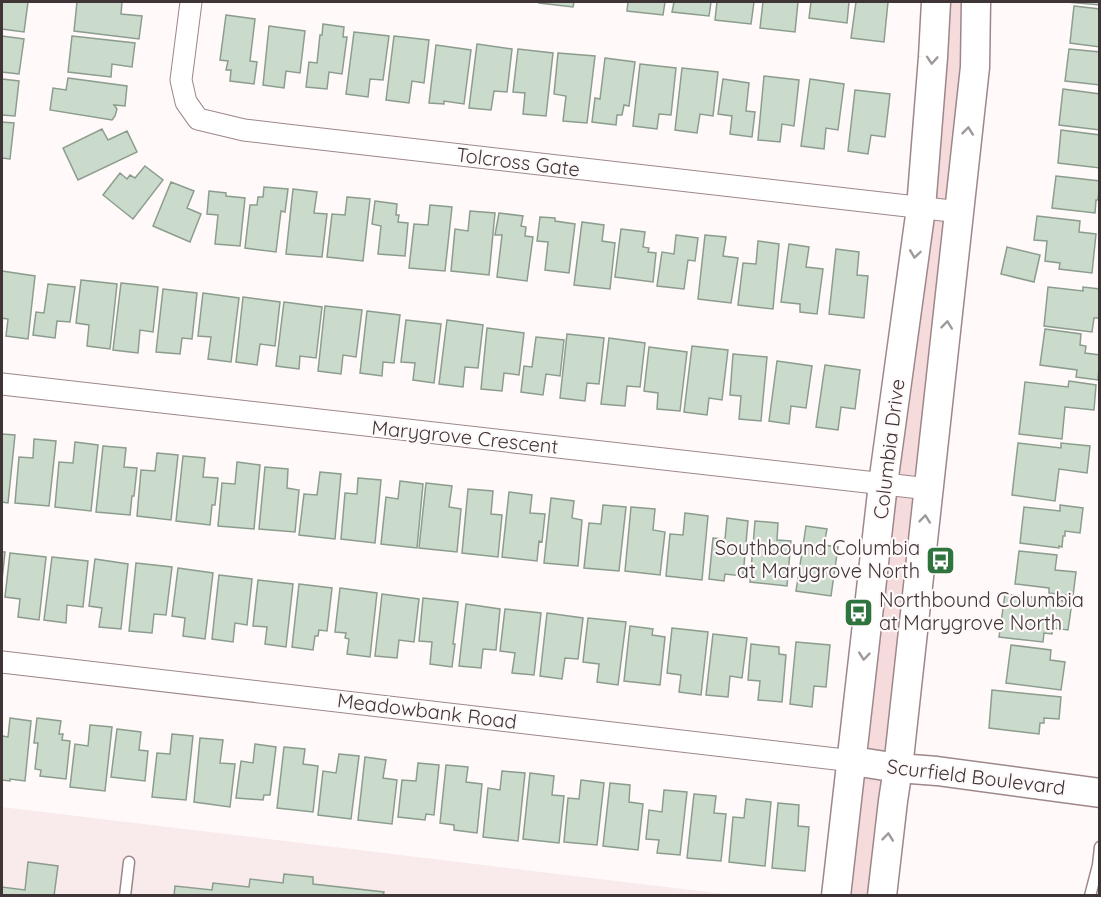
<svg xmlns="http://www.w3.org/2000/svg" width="1101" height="897" font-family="Quicksand,sans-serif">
  <rect width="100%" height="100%" fill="#fff9fa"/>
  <!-- built -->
  <path fill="#f9ebec" d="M2,807L733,895L2,896Z"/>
  <!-- green -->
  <path fill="#f6dbdd" d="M936,2H976L882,895L836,896Z"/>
  <!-- building -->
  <path fill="#cadbcc" stroke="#8c9d8e" stroke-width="1.5" d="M2,2H28L24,32L2,29Z
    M77,2H122L121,14L142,16L139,39L74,31Z
    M539,2H574L573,7L539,3Z
    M628,2H665L663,15L627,11Z
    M674,2H711L709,16L672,12Z
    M717,2H754L751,24L715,20Z
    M763,2H798L795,32L760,28Z
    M811,2H849L847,23L809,18Z
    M856,2H888L884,42L851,38Z
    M1066,2H1100V5Z
    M1074,6L1100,9V47L1070,43Z
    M226,15L255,19L250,61L257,62L254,84L230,81L231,70H226L228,61L220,60Z
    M323,24L344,27L343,37H347L342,74L329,72L327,89L306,87L309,62L317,63L320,35H322Z
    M269,26L305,31L300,73L286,71L284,88L263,85Z
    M354,32L389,36L383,80L370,79L368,97L346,94Z
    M2,36L24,39L19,74L2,72Z
    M72,36L135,43L132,67L112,64L111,77L68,72Z
    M394,36L429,40L424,83L412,81L409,103L386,100Z
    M477,44L512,49L507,92L494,91L491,110L469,108Z
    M436,45L471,50L464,104L444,101V104L429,103Z
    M518,49L553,53L546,116L523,114L525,93L513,92Z
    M1069,49L1100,52V85L1065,81Z
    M558,53L595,56L587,123L563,121L566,96L554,94Z
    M605,58L635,62L629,106L624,105L622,115H617L616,125L592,122L595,98L600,99Z
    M640,64L676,68L671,115L659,114L657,129L633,126Z
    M682,68L718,72L713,116L700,114L697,133L675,130Z
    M764,76L799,80L794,126L782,124L780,142L758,140Z
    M68,78L127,86L125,106L114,105L117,109L115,116L112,120L50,110L53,88L66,90Z
    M2,79L19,81L15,116L2,115Z
    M723,79L749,83L746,111L755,112L752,137L730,134L732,116L718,114Z
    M810,79L844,84L838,130L826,128L824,149L801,146Z
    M1063,89L1100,94V130L1059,125Z
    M855,90L890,94L885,137L871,135L868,154L848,151Z
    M2,122L14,123L10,159L2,158Z
    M102,129L108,140L127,131L137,152L78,180L63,148Z
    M1061,130L1100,135V168L1058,163Z
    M145,166L163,180L133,219L103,195L120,173L127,179L130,175L135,178Z
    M1056,176L1100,181L1098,200H1096L1095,213L1052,208Z
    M171,182L194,191L187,208L201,214L190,242L153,226Z
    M264,187L288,189L285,212L281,211L276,252L245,248L250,205H257L258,197H263Z
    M293,189L317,192L314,213L327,214L322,257L286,254Z
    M209,191L226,193V196L245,198L240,246L215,244L218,215L207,214Z
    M347,197L370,199L363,261L327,257L332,214L345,215Z
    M375,201L397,204L396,215H399L398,222L408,223L405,256L378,254L381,226L372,224Z
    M430,205L452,207L445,271L409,268L414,224L428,225Z
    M470,211L495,213L489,275L451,271L455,229L468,231Z
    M499,213L523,216L521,226L526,227L525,236L533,237L527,281L497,277L502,235H495Z
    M1037,216L1080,221L1079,232L1096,234L1092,273L1059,269L1060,263L1045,261L1047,241L1034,240Z
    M540,217L555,218V221L575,224L569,273L545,270L548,242L537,241Z
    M582,222L604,225L602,241L615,243L610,289L574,285Z
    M621,229L645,232L643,247L649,248L648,252L656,253L653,282L615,277Z
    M676,235L698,238L695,261L688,260L684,289L657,286L662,252L674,254Z
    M705,235L726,237L723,256L738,258L731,303L698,299Z
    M758,241L779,244L773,309L738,305L743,263L756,264Z
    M789,244L809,247L806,267L823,269L817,314L800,312V304L781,302Z
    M1007,247L1040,255L1034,282L1001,274Z
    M836,249L859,252L857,275L868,276L864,318L829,314Z
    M2,271L35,276L28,339L6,336L8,319L2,318Z
    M81,280L117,284L110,349L87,346L89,325L76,323Z
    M121,283L158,287L153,332L140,330L138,353L113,350Z
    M48,284L75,287L70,322L57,321L55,338L33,335L36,312L44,313Z
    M1048,287L1083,291V287L1100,289V318H1094L1092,332L1044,326Z
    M163,289L197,293L192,339L182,338L180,354L156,352Z
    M203,293L239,298L231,362L208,359L211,337L198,336Z
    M243,297L280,302L275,346L260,344L257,365L236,362Z
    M284,302L322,307L316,358L300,356L299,369L276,366Z
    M325,306L362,310L356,357L343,355L341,374L318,371Z
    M367,311L400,315L394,363L383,362L382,376L360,373Z
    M406,320L441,324L434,383L413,380L415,363L401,362Z
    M447,320L483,325L478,368L465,367L463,387L439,384Z
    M487,328L524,333L519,375L504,373L502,391L481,389Z
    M1045,329L1081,334L1080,345L1086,346L1085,353L1100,355L1098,380L1076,377L1077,370L1040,365Z
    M567,334L604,338L599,384L587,383L585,401L560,398Z
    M536,337L564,340L560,376L546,374L543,395L521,392L524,366L532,367Z
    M609,338L645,343L640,387L627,386L625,406L601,404Z
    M692,346L728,350L722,400L709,398L707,415L684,412Z
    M649,347L687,352L680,411L657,409L658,393L644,391Z
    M733,354L767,357L761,421L739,419L741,396L730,395Z
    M777,361L812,366L806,408L791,406L789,424L769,421Z
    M825,365L860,370L855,409L841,407L838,430L816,427Z
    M1069,381L1096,385L1094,410L1065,407L1062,439L1019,434L1025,382L1068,387Z
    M2,434L15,435L8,503L2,502Z
    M34,439L56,441L49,506L15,503L19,457L33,458Z
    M75,442L98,445L91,511L55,507L59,462L73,463Z
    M1018,443L1061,448V443L1090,446L1087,473L1059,469L1055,501L1012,495Z
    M103,446L126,448L124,467L137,468L134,496H132L130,515L96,512Z
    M157,453L178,455L171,520L137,516L141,470L155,471Z
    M183,456L205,458L203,477L218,478L215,505H212L210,525L176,521Z
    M237,462L260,465L254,529L218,526L222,483L235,484Z
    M265,467L288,469L287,488L299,490L295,532L259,529Z
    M320,472L341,474L335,539L299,535L304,494L317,495Z
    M358,478L381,480L375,543L341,539L345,493L357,494Z
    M400,481L423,484L417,548L381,544L386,497L398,499Z
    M426,483L452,486L449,507L461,509L457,552L419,548Z
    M468,489L493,491L491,514L502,515L498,557L462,553Z
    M509,492L532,495L530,513L545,514L542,542L539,541L537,561L502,557Z
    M551,498L574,501L572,518L582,520L578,566L544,563Z
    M603,505L626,507L619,571L584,568L589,523L601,524Z
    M1060,505L1083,508L1080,533L1065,531V536H1063L1062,547L1059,546V548L1020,543L1024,507L1060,511Z
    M631,507L655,509L653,530L665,532L660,575L625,571Z
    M685,513L708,516L702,580L666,576L670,534L683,535Z
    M727,518L748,521L743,576L725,574L724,581L709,579L713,538L725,539Z
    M755,521L778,523L777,540L791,541L787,586L750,582Z
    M806,526L827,529L824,545L838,547L831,596L796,591Z
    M1019,551L1057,555L1055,570L1076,572L1073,596L1049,593V588L1015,584Z
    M2,552H5L2,580Z
    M10,553L46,557L39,620L18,617L20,599L5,597Z
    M52,557L88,561L83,607L67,605L66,623L44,620Z
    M95,559L128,564L121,629L99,627L102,608L89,606Z
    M136,563L172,567L166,615L154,614L152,633L129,631Z
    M178,568L213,573L205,639L183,636L185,618L172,616Z
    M219,575L252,579L247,625L235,623L233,642L212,639Z
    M258,580L293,584L286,647L265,644L267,627L253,626Z
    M299,584L332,588L327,631L319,630L318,636H315L313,650L292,647Z
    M340,588L377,593L370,657L347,654L349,639L345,638L346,633L335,632Z
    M382,594L419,599L414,642L399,640L397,658L375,656Z
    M1005,594L1072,602L1068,630L1053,628L1052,634L1044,633L1043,642L999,637Z
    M423,598L458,602L453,644H455L452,667L430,664L432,642L419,641Z
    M466,604L500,609L496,650L483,649L481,668L459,666Z
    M505,609L541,613L534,675L512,673L515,653L500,651Z
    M547,613L583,618L578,659L565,658L562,679L540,676Z
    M588,618L626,622L618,685L597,682L599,664L583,662Z
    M630,626L653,629L652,635L665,637L660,685L624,681Z
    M672,628L708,632L701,695L679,692L681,675L667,673Z
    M713,634L747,638L742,678L730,676L728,697L706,695Z
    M796,642L830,645L826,687L814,686L812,707L790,704Z
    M751,644L779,647V654L786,655L782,702L758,700L760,681L748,680Z
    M1011,645L1051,650L1050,660L1065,662L1061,690L1006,683Z
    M992,690L1061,697L1059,719L1044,718V723H1040L1039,734L989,728Z
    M10,718L31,721L25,781L10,779V781L2,780V736L8,737Z
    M37,718L61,721L59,734H63L62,740L70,741L66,779L40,776L41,770L35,769L38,743H34Z
    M90,725L112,727L105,791L70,787L75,744L88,746Z
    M117,729L141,732L139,750L148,751L145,781L111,777Z
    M172,734L193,736L186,800L152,797L157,753L170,754Z
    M200,738L223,740L220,763L235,764L230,807L194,802Z
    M255,744L276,747L270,795H264L263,800L236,798L241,761L253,763Z
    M284,747L305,749L303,764L318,766L313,812L277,808Z
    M339,754L359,756L351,819L318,815L323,771L336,773Z
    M365,757L386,760L383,778L397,780L392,824L358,820Z
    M418,763L439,765L434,815L426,814L425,820L398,817L402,780L416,781Z
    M446,765L468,767L466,782L482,784L477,833L454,830V825L440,823Z
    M502,771L525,773L518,841L483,837L488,788L500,790Z
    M530,773L554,776L552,795L564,796L559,843L523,839Z
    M581,780L604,783L597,845L564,842L568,798L579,799Z
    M610,783L630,785L629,802L643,804L638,850L603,846Z
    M664,790L687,792L680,855L657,853L659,840L646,839L649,810L662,812Z
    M694,794L716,796L714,813L726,814L721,861L687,858Z
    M746,799L771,802L765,866L729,862L733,817L744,818Z
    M778,803L799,805L798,826L809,827L805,871L772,868Z
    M28,862L58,866L54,896H2V887L25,890Z
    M284,874L313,877V884L384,892L383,896H174L175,886L212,890L213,883L249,887L250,879L283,883Z"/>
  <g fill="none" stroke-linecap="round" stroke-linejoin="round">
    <defs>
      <path id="lane" d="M1098,865L1100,847
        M125,896L129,862
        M1090,896L1098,865L1100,866"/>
      <path id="street" d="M191,2L181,80L186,102L198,119L244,130L286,135L960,212
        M2,384L929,489
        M2,662L853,761"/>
      <path id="secondary" d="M853,761L898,768L937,771L1100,793
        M836,896L883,484L921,208L933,57L936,2
        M882,896L893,801L898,768L975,67L976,2"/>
    </defs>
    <!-- lane casing -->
    <use href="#lane" stroke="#9e8789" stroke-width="13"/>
    <!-- street casing -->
    <use href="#street" stroke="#9e8789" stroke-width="23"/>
    <!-- secondary casing -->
    <use href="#secondary" stroke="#9e8789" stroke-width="31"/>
    <!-- lane -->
    <use href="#lane" stroke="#fff" stroke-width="10"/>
    <!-- street -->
    <use href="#street" stroke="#fff" stroke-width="21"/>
    <!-- secondary -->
    <use href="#secondary" stroke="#fff" stroke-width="28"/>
  </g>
  <!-- one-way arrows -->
  <defs><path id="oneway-chevron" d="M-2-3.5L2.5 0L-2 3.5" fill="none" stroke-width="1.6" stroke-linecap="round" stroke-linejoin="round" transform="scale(1.5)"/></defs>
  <g stroke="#9f9a9a">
    <use href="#oneway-chevron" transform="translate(932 60) rotate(94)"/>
    <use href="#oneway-chevron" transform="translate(968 131) rotate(-84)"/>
    <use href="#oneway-chevron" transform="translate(915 254) rotate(98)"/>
    <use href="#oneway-chevron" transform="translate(947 325) rotate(-84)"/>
    <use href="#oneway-chevron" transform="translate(925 519) rotate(-84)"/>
    <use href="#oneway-chevron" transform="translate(864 656) rotate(96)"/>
    <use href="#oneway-chevron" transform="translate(888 837) rotate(-84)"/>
  </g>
  <!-- icons -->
  <defs>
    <symbol id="bus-square" viewBox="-11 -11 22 22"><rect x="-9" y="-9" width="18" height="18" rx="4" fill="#2f743f" stroke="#fff9fa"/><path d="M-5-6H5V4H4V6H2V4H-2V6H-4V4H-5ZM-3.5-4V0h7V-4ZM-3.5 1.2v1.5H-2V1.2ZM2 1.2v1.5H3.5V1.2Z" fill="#fff"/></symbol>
  </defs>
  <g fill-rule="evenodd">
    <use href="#bus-square" x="924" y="544" width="33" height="33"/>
    <use href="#bus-square" x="842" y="596" width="33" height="33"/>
  </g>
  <g text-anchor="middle" stroke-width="4.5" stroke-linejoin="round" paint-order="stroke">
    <!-- street labels -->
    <g font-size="20" fill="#3f3536" stroke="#fff9fa">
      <text transform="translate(518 162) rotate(7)" y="7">Tolcross Gate</text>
      <text transform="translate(465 437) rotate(6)" y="7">Marygrove Crescent</text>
      <text transform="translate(889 449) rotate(-83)" y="7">Columbia Drive</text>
      <text transform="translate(427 711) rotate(7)" y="7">Meadowbank Road</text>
      <text transform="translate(976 777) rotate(7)" y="7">Scurfield Boulevard</text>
    </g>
    <!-- poi labels -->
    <g font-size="20" fill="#3f3536" stroke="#fff9fa" text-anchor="end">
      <text x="920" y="555">Southbound Columbia<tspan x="920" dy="23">at Marygrove North</tspan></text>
      <text x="879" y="607" text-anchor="start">Northbound Columbia<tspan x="879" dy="23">at Marygrove North</tspan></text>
    </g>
  </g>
  <!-- border -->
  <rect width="1101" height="897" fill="none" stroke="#3f3536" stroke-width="6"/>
</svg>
